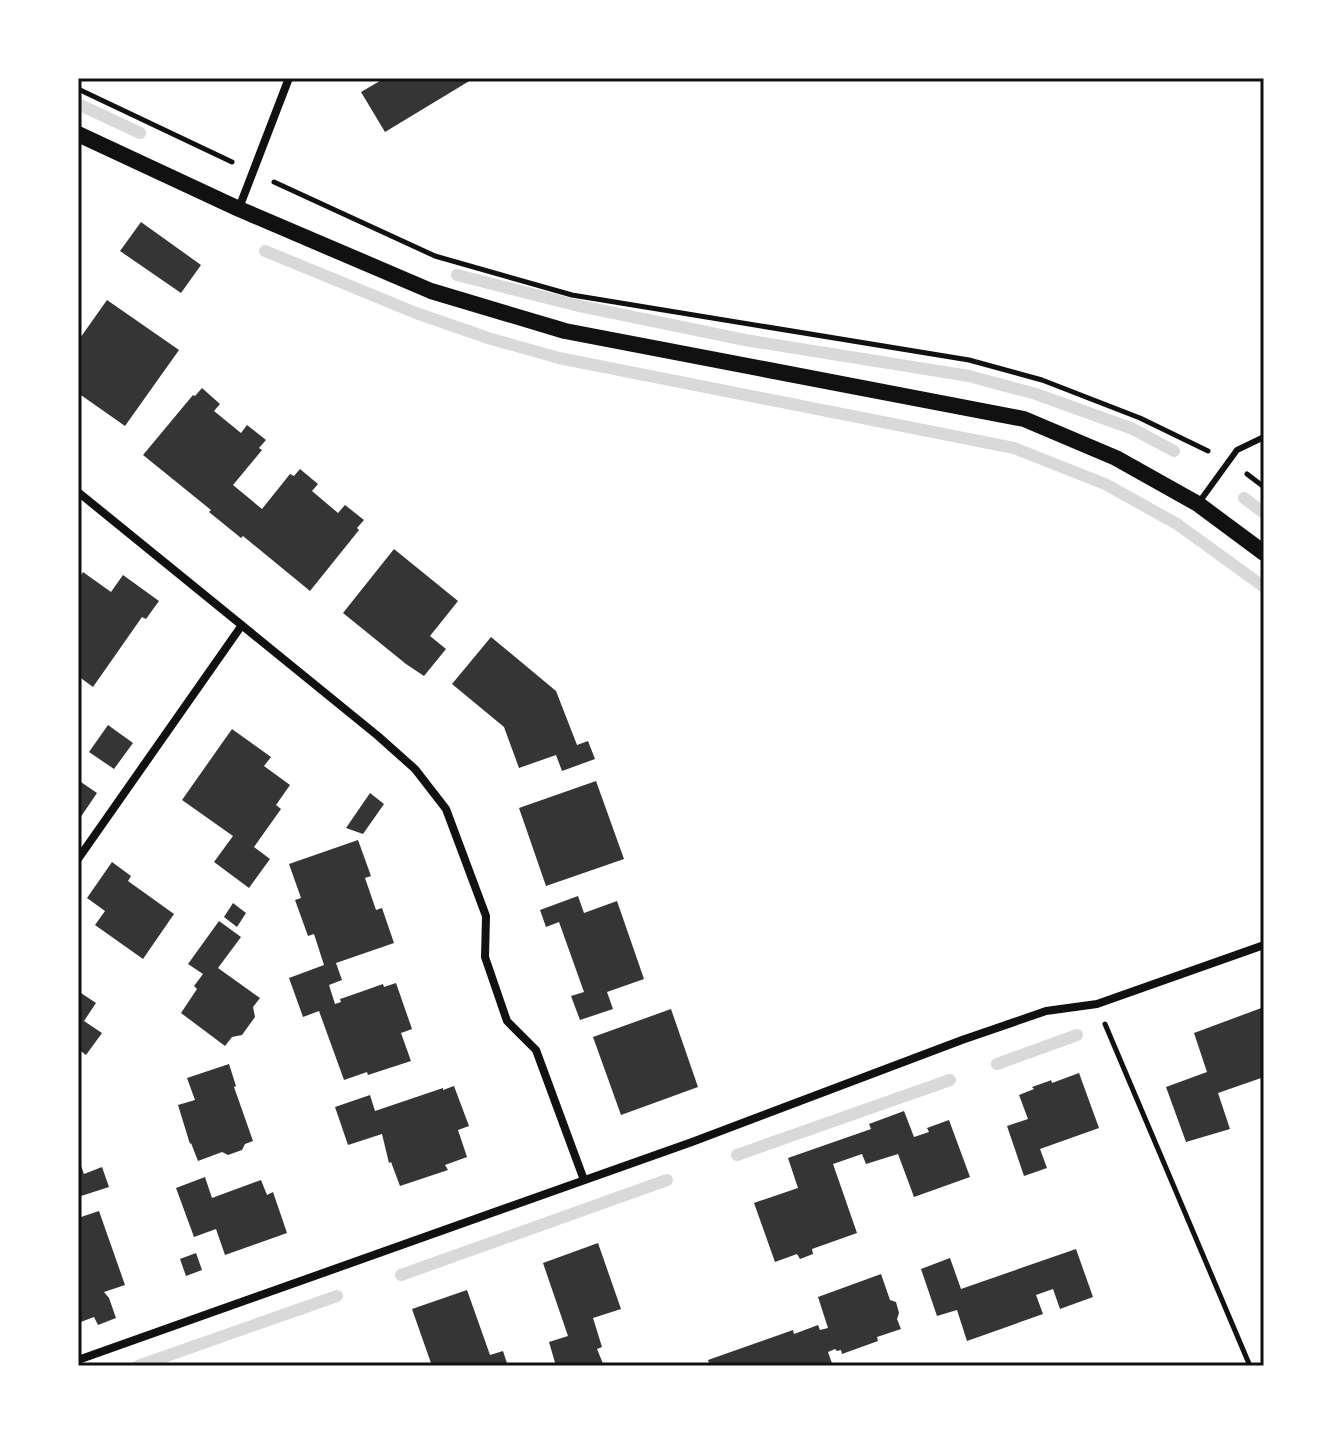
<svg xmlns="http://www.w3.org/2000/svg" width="1342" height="1444" font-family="'Source Serif 4',serif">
  <rect width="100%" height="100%" fill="#fff"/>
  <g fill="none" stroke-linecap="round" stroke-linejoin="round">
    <!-- stream -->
    <path stroke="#d9d9d9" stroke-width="12" d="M78,104L140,133
      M265,251L416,313L488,338L559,358L1014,448L1105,484L1177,524L1264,587
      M457,275L575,305L745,340L969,376L1036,394L1133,429L1174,451
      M1244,498L1264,513
      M997,1064L1077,1035
      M737,1155L950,1080
      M401,1275L667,1180
      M138,1366L337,1296"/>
  </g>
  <!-- building -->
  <path fill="#353535" d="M385,78H469L471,80L385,132L361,92Z
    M141,222L201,265L181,293L120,251Z
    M107,300L179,350L125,426L78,393V341Z
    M202,388L220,404L214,411L241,433L247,425L266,440L259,448L262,450L233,485L262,509L290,474L294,476L300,469L318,484L312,491L338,513L345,505L364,520L357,528L359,530L310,591L243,536L241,538L209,512L211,510L143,455L193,395L195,396Z
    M394,549L458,601L430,636L446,649L424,676L406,664L343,613Z
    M83,572L111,592L123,575L159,601L146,619L142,617L93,687L78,676V580Z
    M491,637L556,691L577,745L588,741L595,759L562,771L556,755L519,768L504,727L452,684Z
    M108,725L133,743L114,769L89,752Z
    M232,729L271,757L264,766L290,785L276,805L281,809L254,847L270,859L249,888L214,862L233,836L182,800Z
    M78,780L97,793L78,821Z
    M596,781L624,859L546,886L519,808Z
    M370,793L384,804L363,834L346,828Z
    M358,840L371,876L365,878L376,910L382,908L394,943L336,963L342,980L329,985L335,1004L341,1002L340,999L349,996L383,984L384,987L396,983L412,1029L401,1033L411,1061L368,1075L367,1072L344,1080L319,1011L303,1017L289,978L324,965L314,934L308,936L295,900L301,898L289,864Z
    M112,862L131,876L128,881L174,914L143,959L95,925L105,911L87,898Z
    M578,896L584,913L617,901L644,979L607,992L613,1009L580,1020L571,996L584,992L559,922L546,927L540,910Z
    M233,903L246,913L237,927L224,917Z
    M219,921L241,937L218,968L260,998L253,1007L255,1017L242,1035L232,1037L225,1046L181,1013L197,989L194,986L203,974L188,964Z
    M78,991L96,1003L84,1021L102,1033L86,1055L78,1049Z
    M1264,1007V1077L1218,1093L1230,1129L1186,1142L1166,1087L1207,1072L1194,1033Z
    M671,1009L698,1087L621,1115L593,1037Z
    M229,1064L236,1086L234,1087L253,1141L245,1144L242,1150L228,1155L222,1152L198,1161L191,1143L190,1144L178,1105L195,1100L187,1078Z
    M1079,1073L1099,1128L1040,1149L1047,1168L1024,1176L1007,1126L1028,1119L1019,1095L1034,1089L1032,1087L1049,1081L1051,1080L1052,1083Z
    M454,1086L469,1126L458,1130L467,1157L445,1165L448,1170L400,1186L391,1162L389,1163L382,1134L348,1145L335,1107L370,1095L375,1111L443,1088V1090Z
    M904,1111L914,1137L929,1132L927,1128L949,1120L970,1177L914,1197L898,1154L866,1164L862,1154L833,1164L857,1233L812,1249L813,1254L800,1259L797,1254L775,1262L754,1203L798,1188L788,1158L871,1129L869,1124Z
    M78,1158L84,1174L102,1167L109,1187L78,1197Z
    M205,1177L212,1198L261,1180L267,1195L273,1192L287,1233L225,1255L216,1229L194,1237L176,1188Z
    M99,1211L125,1285L104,1292L109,1298L116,1318L98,1325L94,1317L78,1323V1218Z
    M598,1243L621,1309L593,1318L602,1347L597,1349L604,1366H556L549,1342L568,1336L543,1263Z
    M1076,1249L1093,1297L1060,1309L1053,1289L1036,1295L1043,1314L967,1341L957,1310L937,1316L921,1269L950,1258L961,1289Z
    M196,1253L202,1270L186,1276L180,1259Z
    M881,1274L890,1300L896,1302L899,1313L897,1319L901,1329L877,1337L878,1341L842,1354L841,1350L837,1351L835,1349L828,1352L833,1366H806L805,1363L798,1366H710L708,1360L793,1330L794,1334L818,1325L820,1330L828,1328L818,1297Z
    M467,1290L490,1355L503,1351L508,1366H432L412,1309Z"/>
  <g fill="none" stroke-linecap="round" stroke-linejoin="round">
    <!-- path -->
    <path stroke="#111" stroke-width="5" d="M78,89L232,162
      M274,182L435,256L572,295L969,360L1042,380L1140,418L1208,451
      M1247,474L1264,487
      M1105,1024L1250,1366"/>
    <!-- service -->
    <path stroke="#111" stroke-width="6" d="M1200,501L1237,450L1264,437"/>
    <!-- minor -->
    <path stroke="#111" stroke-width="8" d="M239,208L289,78
      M78,492L378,736L415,769L446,809L486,916L485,957L507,1021L536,1050L584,1180
      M78,859L242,625
      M78,1360L692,1142L962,1040L1046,1011L1097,1004L1264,945"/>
    <!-- secondary -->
    <path stroke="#111" stroke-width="16" d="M78,134L239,209L431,291L565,331L1024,419L1116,458L1198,504L1264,553"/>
  </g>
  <!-- border -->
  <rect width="1342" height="1444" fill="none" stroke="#ffffff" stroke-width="160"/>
  <rect x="80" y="80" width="1182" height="1284" fill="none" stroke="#111" stroke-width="3"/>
</svg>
